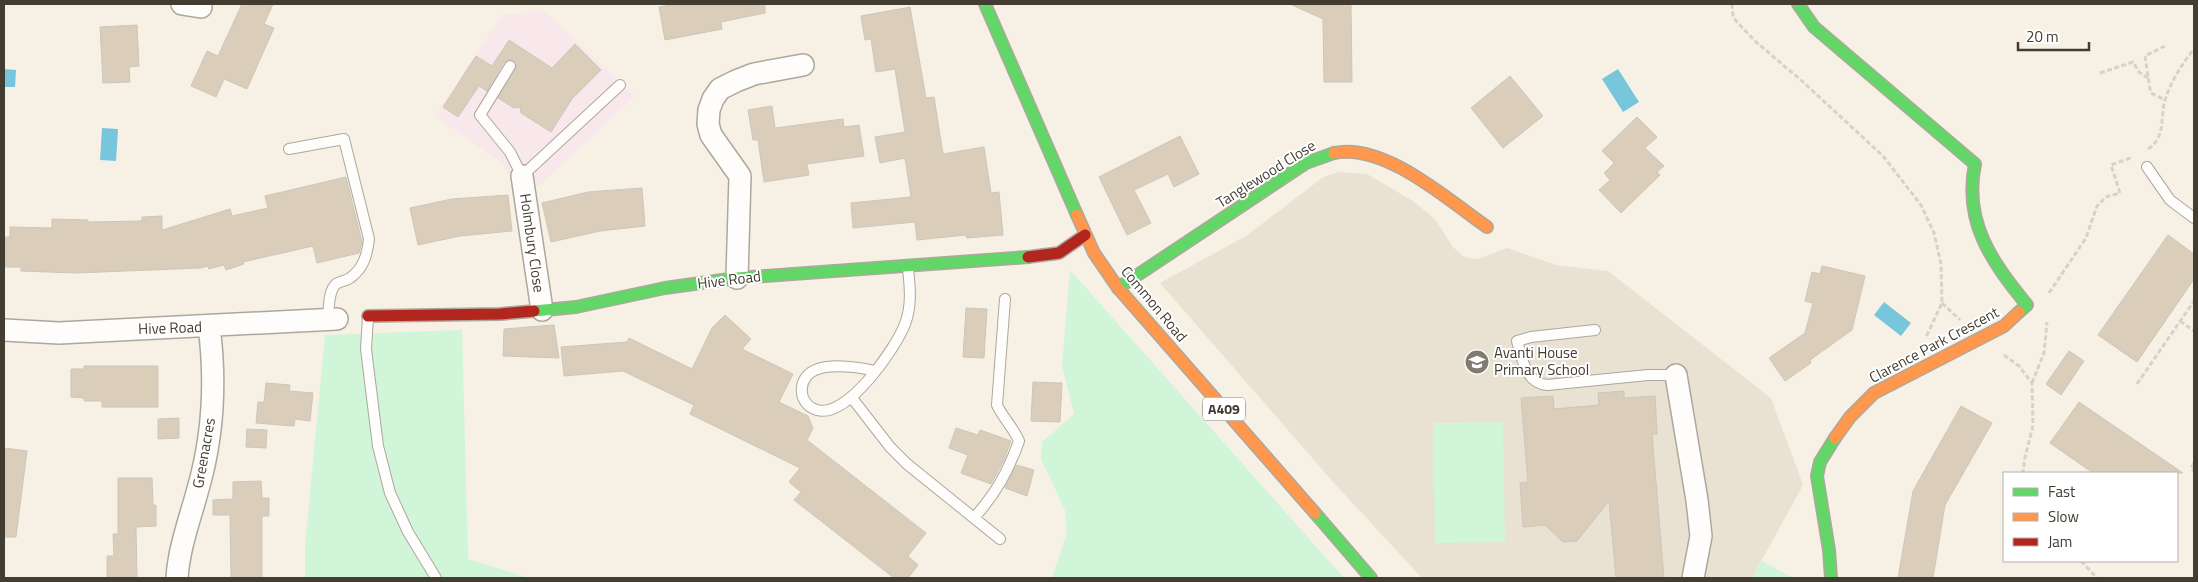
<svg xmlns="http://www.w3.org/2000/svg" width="2198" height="582" font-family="'Titillium Web',sans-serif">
  <rect width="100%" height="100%" fill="#f7f0e4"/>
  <!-- industrial -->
  <path fill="#f8e8eb" d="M545,11L634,96L538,187L510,177L503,164L435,116L502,15Z"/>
  <!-- education -->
  <path fill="#e9e1d1" d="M1338,172L1367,174L1413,201L1435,219L1453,247L1464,257L1478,259L1507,248L1556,265L1608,271L1771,398L1803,485L1752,578H1422L1334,483L1160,283L1246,236L1322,178Z"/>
  <!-- green -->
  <path fill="#d0f5d8" d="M1070,270L1344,578H1052L1067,533L1065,510L1041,459L1042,442L1074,414L1062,366Z
    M462,330L468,559L529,578H305V547L325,335Z
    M1503,422L1505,542L1435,543L1433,423Z
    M1762,561L1791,577V578H1752Z"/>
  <!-- water -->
  <path fill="#78c6db" d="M4,69L16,70L15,87H4Z
    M1618,69L1639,102L1623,112L1602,79Z
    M102,128L118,129L116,161L100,160Z
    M1884,302L1911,323L1901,336L1874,315Z"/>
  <!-- building -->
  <path fill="#daceba" stroke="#cdc6bc" d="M242,4H273L264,24L274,28L247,89L224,79L216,97L191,86L207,51L218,56Z
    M677,4H765V13L721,22L722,29L665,40L659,7Z
    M1290,4H1351L1352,82H1324L1323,19Z
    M910,7L926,98L934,97L943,154L984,147L991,193L999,192L1003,235L967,238L966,235L917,240L915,222L853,228L851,203L911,197L905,158L880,163L875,137L905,132L895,69L876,72L871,39L865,40L861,16Z
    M137,25L139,66L129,67L130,82L103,83L100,27Z
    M509,40L552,68L575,44L601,70L572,99L551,132L521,113L520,107L514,108L498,98L516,69V63L511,59L504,62L487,91L479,86L458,117L443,107L476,56L492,66Z
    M1510,76L1543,116L1503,148L1471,108Z
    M772,106L775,128L843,119L844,127L859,125L864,156L807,164L809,175L764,182L758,140H753L748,110Z
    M1637,117L1657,137L1645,148L1664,166L1657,172L1660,175L1621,213L1599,190L1610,180L1604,173L1614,163L1602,151Z
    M1180,136L1199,174L1174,187L1168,174L1134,190L1151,223L1127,235L1099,177Z
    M346,177L362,242L359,253L317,263L313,246L243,262L244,264L226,270L224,265L209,269L208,266L201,268L76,273L21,271V267H4V237H10V227L52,228V219L88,220V222L142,221V217L162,216V230L230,209L232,216L268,208L265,196Z
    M642,188L645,226L600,231L551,242L542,203L588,192Z
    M508,195L512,231L460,236L418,245L410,208L452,199Z
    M2168,235L2194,254V279L2137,362L2098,335Z
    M1822,266L1865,276L1852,330L1810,360L1811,363L1785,381L1769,358L1805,333L1813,303L1805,301L1812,272L1820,274Z
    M966,308L987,309L984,358L963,357Z
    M725,315L751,339L742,349L793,374L779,402L808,416L813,428L807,440L926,533L908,556L918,565L908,578H894L794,500L801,492L789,482L800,468L690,414L694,405L623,371L564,376L561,347L627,342L629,338L692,369L712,328Z
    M554,325L559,358L503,356L504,329Z
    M2069,351L2084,361L2061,395L2046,384Z
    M84,366H158V407H102V401H84V398L71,397V369H84Z
    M1033,382L1062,383L1060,422L1031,421Z
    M266,383L290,385L289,391L313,393L310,421L295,419L294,426L256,423L258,402H264Z
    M1624,391V398L1655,396L1657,434H1652L1664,578H1616L1609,501L1577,541L1563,542L1545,525L1523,527L1520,483L1528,482L1521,398L1553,396L1554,409L1599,405L1598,393Z
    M2079,402L2139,443L2183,473H2093L2050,443Z
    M1961,406L1992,423L1945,505L1933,578H1898L1913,491Z
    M179,418V438L158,439V419Z
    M956,428L978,435L980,430L1011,441L1004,460L991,484L961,473L968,455L949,448Z
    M247,429L267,430L266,448L246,447Z
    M4,448L27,451L16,537H4Z
    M1017,465L1034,470L1027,496L1005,488Z
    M118,478H152L153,505H156V526L136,527L137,578H107V556H114L113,534H118Z
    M261,481L262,498H269V516H262V578H231L230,515H213V500L233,499V482Z"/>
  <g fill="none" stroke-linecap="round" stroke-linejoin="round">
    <defs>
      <path id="lane" d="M510,66L480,115L510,152L522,176L620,85
        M289,149L344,139L369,239C367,255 364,268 350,278C346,281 340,281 336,284C328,291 329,309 328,319
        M2147,167L2170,200L2194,218
        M368,317L366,349L378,446L390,493L408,532L436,578
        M1595,330L1531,337L1517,341C1522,358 1525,383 1547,385L1648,375H1676
        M874,371C861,367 832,364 818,369C797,375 796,404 817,410C847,419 896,348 905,324C912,306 910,287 908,268
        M852,398L890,447L907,464L1000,539
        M974,518C996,493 1008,472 1019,441C1013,427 1003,418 997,405L1005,299"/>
      <path id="street" d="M182,4L201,7
        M522,176L542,310
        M737,278L740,176L711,135L708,124L709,110L713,99L720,89L736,81L754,74L803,65
        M4,330L59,333L337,319
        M1676,375L1697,500L1701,536L1693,578
        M177,578C179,547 190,519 198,489C213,437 216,380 209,326"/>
      <path id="fast" d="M985,4L1077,215
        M1798,4L1814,27L1975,164C1963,222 1992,262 2027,305L2019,312
        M1118,288L1306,163L1334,153
        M534,311L576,307L665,288L737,278L1028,257
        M1315,513L1371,578
        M1831,578L1829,550L1817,476L1820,462L1835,438"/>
      <path id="slow" d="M1334,153C1384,142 1448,200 1487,227
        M1077,215L1094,253L1118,288L1315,513
        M1835,438L1850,417L1874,393L2004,326L2019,312"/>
      <path id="jam" d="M1028,257L1059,253L1085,235
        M368,316L500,314L534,311"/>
    </defs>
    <!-- lane casing -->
    <use href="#lane" stroke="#ada79d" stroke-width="12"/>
    <!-- street casing -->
    <use href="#street" stroke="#ada79d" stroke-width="24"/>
    <!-- fast casing -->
    <use href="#fast" stroke="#ada79d" stroke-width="14"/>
    <!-- slow casing -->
    <use href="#slow" stroke="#ada79d" stroke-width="14"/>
    <!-- jam casing -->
    <use href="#jam" stroke="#ada79d" stroke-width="14"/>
    <!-- path -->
    <path stroke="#d5d2ce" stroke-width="3" stroke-dasharray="5 2.5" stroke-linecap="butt" d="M1732,4L1733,16L1736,21L1756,42L1802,81L1883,156L1921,205L1934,233L1941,264L1942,303L1926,337
      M2165,46L2145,56L2150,89L2151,93L2165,100
      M2100,73L2133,62L2139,72L2148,78
      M2148,149C2166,137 2160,119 2165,100C2171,81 2182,64 2194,49
      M2049,293L2086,238L2097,206L2106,197L2120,193L2111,165L2133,157
      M1942,303L1960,320
      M2180,321L2194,331
      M2004,355L2019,366L2032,383L2033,426L2025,457L2023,473
      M2032,383L2044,353L2047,322
      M2137,384L2194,301
      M2194,463L2191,468L2194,471
      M2081,561L2097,578"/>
    <!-- lane -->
    <use href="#lane" stroke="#fefdfb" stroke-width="10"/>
    <!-- street -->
    <use href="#street" stroke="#fefdfb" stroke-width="21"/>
    <!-- fast -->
    <use href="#fast" stroke="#63d668" stroke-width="11"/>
    <!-- slow -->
    <use href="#slow" stroke="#ff974d" stroke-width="11"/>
    <!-- jam -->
    <use href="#jam" stroke="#b3261e" stroke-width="11"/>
  </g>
  <!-- icons -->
  <defs>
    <symbol id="school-disc" viewBox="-11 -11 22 22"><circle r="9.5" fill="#817b70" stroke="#fff"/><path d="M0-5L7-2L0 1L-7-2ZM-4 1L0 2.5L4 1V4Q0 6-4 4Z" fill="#fff"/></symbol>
  </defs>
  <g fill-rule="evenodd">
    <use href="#school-disc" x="1463" y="348" width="28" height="28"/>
  </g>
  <g text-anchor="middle" stroke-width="4" stroke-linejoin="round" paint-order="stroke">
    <!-- shield labels -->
    <rect fill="#fff" stroke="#7b766f" stroke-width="1" x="1203" y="397.5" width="42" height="23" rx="4"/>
    <g font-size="14" font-weight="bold" fill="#423c31">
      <text x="1224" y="414">A409</text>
    </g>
    <!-- street labels -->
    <g font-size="15" fill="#423c31" stroke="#fff">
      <text transform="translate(1266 174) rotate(-32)" y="5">Tanglewood Close</text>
      <text transform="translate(532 243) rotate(82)" y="5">Holmbury Close</text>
      <text transform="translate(729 280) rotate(-7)" y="5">Hive Road</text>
      <text transform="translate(1154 304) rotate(50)" y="5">Common Road</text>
      <text transform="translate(170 328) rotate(-2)" y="5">Hive Road</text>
      <text transform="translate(1934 345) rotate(-28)" y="5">Clarence Park Crescent</text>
      <text transform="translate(204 453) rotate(-80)" y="5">Greenacres</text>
    </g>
    <!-- poi labels -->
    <g font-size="15" fill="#423c31" stroke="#fff" text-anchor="start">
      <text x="1494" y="358">Avanti House<tspan x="1494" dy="17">Primary School</tspan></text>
    </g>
  </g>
  <!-- border -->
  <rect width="2198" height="582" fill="none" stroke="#423c31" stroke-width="10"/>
  <!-- legend -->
  <rect x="2003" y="472" width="175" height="90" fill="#ffffff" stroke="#b3b1ad"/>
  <rect x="2013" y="488" width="25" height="8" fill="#63d668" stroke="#b3b1ad"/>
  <text x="2048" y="497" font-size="15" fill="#423c31">Fast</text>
  <rect x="2013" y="513" width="25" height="8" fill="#ff974d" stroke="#b3b1ad"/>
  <text x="2048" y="522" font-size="15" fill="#423c31">Slow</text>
  <rect x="2013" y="538" width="25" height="8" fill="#b3261e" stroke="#b3b1ad"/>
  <text x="2048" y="547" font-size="15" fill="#423c31">Jam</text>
  <!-- scale -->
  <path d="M2018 42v8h71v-8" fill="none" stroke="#423c31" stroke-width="2.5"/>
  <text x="2026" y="42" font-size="15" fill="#423c31" stroke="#ffffff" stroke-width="4" paint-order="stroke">20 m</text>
</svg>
